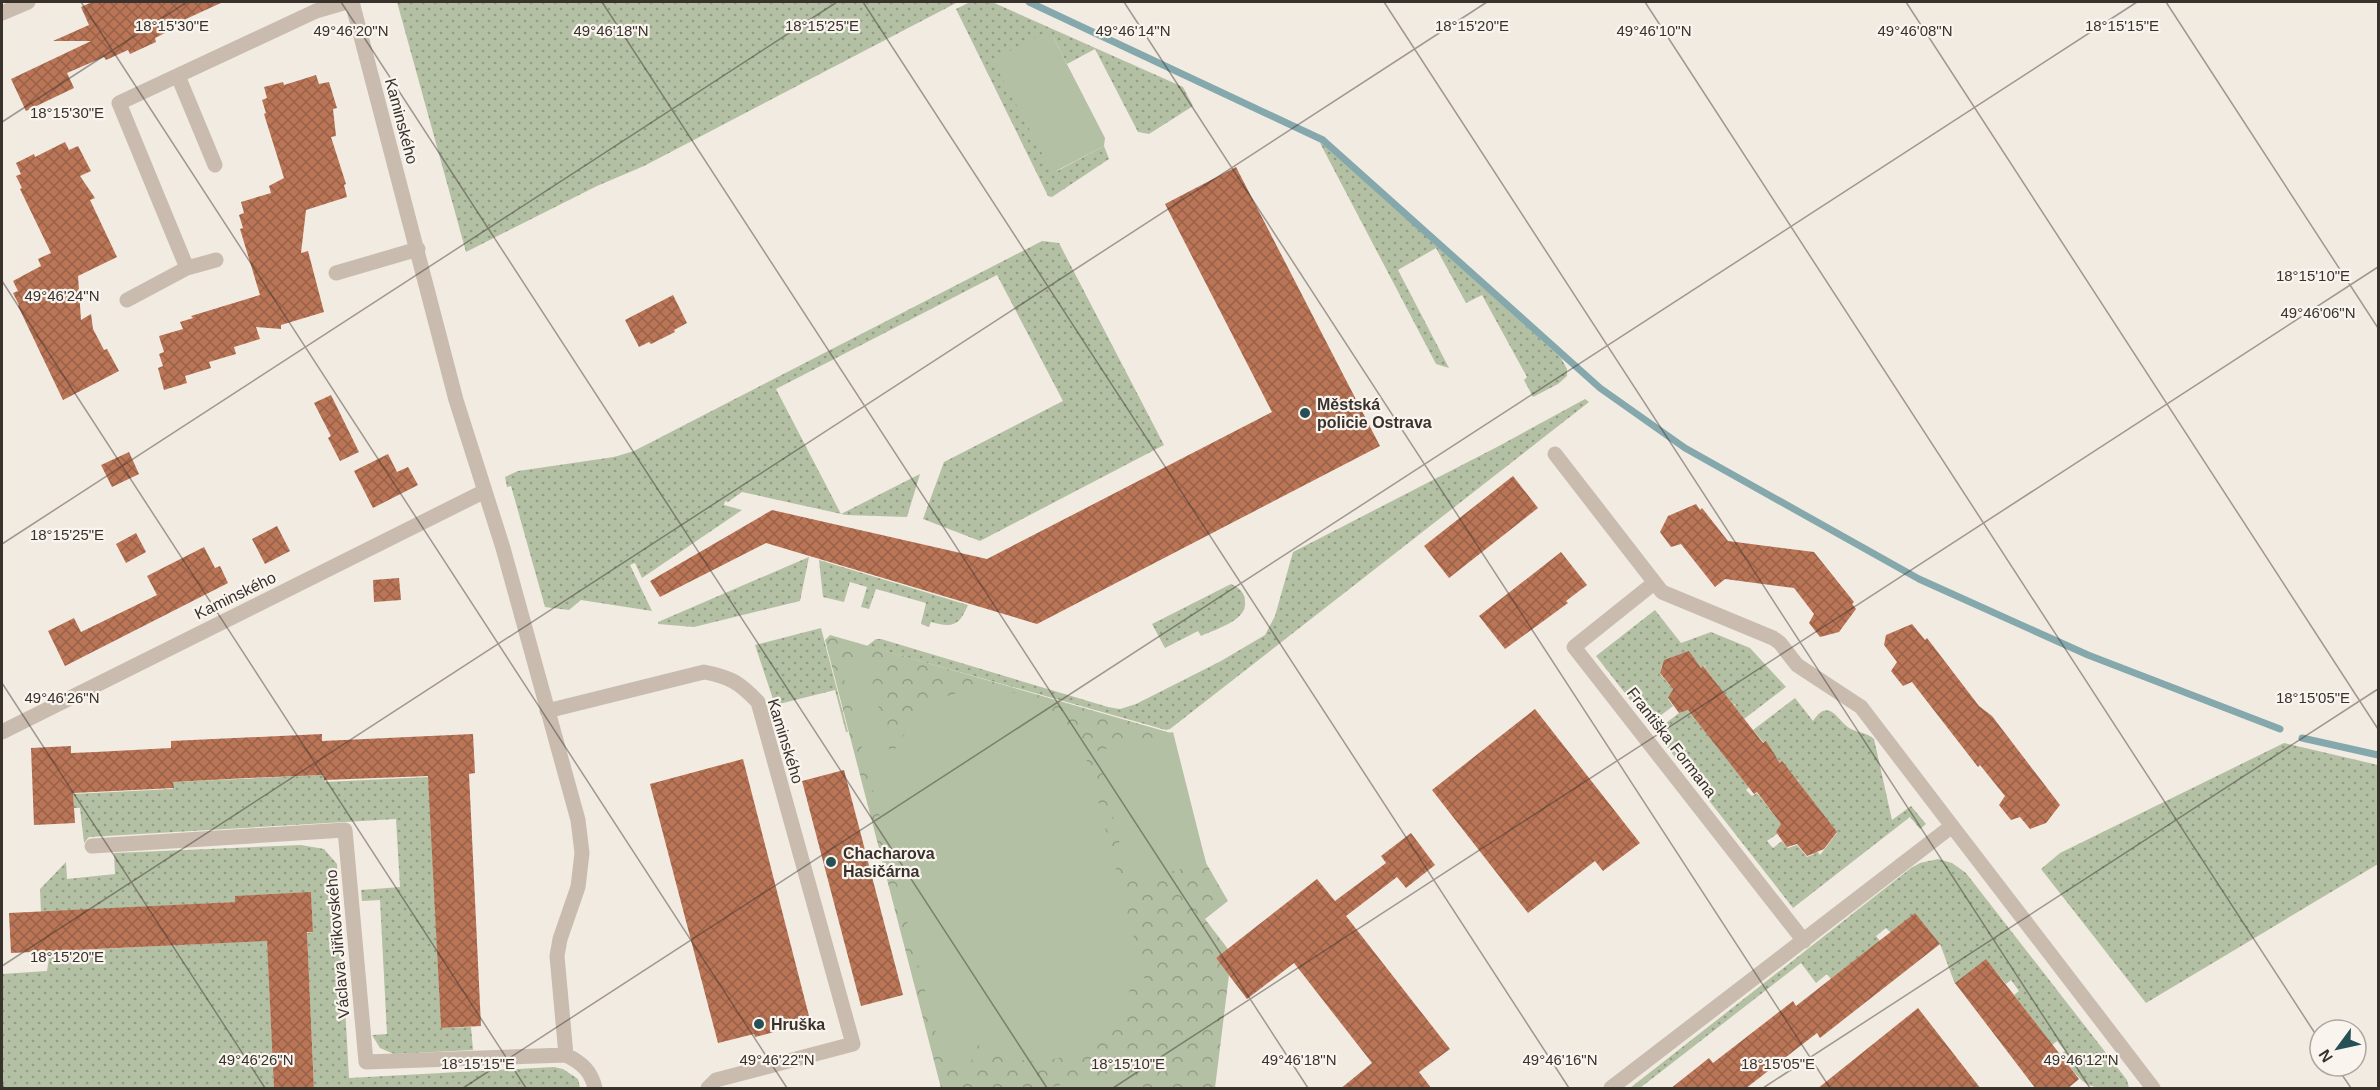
<svg xmlns="http://www.w3.org/2000/svg" width="2380" height="1090" font-family="Helvetica,sans-serif">
  <defs>
    <pattern id="grass-dots" width="8" height="8" patternUnits="userSpaceOnUse" patternTransform="scale(1.5)"><rect width="8" height="8" fill="#b4c0a3"/><path d="M2 2h.1M6 6h.1" fill="none" stroke="#939d85" stroke-width="1.8" stroke-linecap="round"/></pattern>
    <pattern id="park-crowns" width="20" height="18" patternUnits="userSpaceOnUse" patternTransform="scale(1.5)"><rect width="20" height="18" fill="#b4c0a3"/><path d="M2 6a3 3 0 1 1 6 0M12 15a3 3 0 1 1 6 0" fill="none" stroke="#939d85"/></pattern>
    <pattern id="building-cross-hatch" width="8" height="8" patternUnits="userSpaceOnUse" patternTransform="scale(1.5)"><rect width="8" height="8" fill="#ba7557"/><path d="M0 0l8 8M0 8l8-8" fill="none" stroke="#986148"/></pattern>
  </defs>
  <rect width="100%" height="100%" fill="#f2ebe2"/>
  <!-- grass -->
  <path fill="url(#grass-dots)" d="M397,2H958L644,166L597,186L466,252Z
    M970,2H992L1183,87L1193,106L1149,134L1138,132L1095,49L1067,64L1053,37L1057,171L1104,146L1109,159L1052,197L1048,196L956,9Z
    M1320,143L1324,144L1561,358L1567,369V376L1558,384L1533,397L1524,380L1527,377L1482,295L1466,303L1436,248L1398,270L1449,368L1436,364Z
    M1042,241L1059,243L1164,445L980,541L923,519L944,462L1063,401L997,275L776,389L841,514L920,474L907,517L846,515L742,492L728,502L725,501L724,505L742,510L642,578L635,563L630,565L652,611L581,600L569,610L545,607L511,486L507,487L505,477L518,471L614,457L634,451Z
    M1585,399L1589,402L1170,729L1166,730L867,646L876,639H881L1108,707L1120,709L1136,704L1221,661L1265,635L1275,616L1293,552L1497,447Z
    M809,557L800,601L694,627L658,624V622Z
    M819,560L968,605C959,626 953,628 931,622L929,627L921,624L926,603L876,589L869,609L861,607L867,587L850,582L844,602L823,597Z
    M1231,584C1239,588 1245,592 1245,602C1247,621 1215,629 1201,636L1198,631L1165,648L1152,624Z
    M1655,610L1681,643L1711,632L1750,648L1786,687L1744,719L1734,706L1736,704L1733,705L1704,667L1706,665L1701,668L1689,652L1662,665L1660,674L1673,689L1668,699L1673,706L1660,716L1666,723L1679,713L1688,710L1749,787L1746,790L1752,796L1757,793L1781,824L1777,834L1767,841L1773,848L1782,841L1788,848L1797,845L1807,857L1814,854L1813,852L1816,850L1820,855L1837,833L1798,782L1799,780L1796,781L1753,730L1795,698L1813,721C1830,696 1837,722 1851,729C1859,733 1868,733 1874,739L1892,820L1911,806L1926,824L1920,829L1910,817L1793,908L1596,656Z
    M821,628L848,732H846L835,690L775,705L755,645Z
    M2284,743L2378,765V864L2146,1003L2041,869L2060,853Z
    M324,775L325,782L429,777L441,1028L471,1027L473,1050L394,1054L380,1048L372,1035L387,1034L380,900L362,901L361,890L400,887L396,819L89,837L84,843L80,808H74L73,794L173,789V782Z
    M301,845L324,849L337,864L349,1078L554,1067L563,1069L578,1079L580,1088H314L307,933L313,932L311,893L235,902L41,913L40,889L66,862L67,879L115,874L114,853Z
    M1938,859L1952,863L1966,873L2127,1080L2129,1088C2083,1088 2089,1090 2060,1055L2065,1051L2057,1041L2052,1045L2014,995L2019,991L2011,980L2006,984L1986,960L1955,984L1940,944L1915,914L1891,933L1886,928L1876,936L1880,941L1831,979L1827,974L1816,983L1801,963L1640,1088H1630L1911,868L1920,863Z
    M267,935L274,1088H2V974L47,971L49,958H42V952L236,942Z"/>
  <!-- park -->
  <path fill="url(#park-crowns)" d="M830,635L1171,733L1206,863L1228,901L1205,919L1228,949L1216,958L1229,975L1215,1088H941L825,640Z"/>
  <!-- garden -->
  <path fill="#b4c0a3" d="M1045,33L1053,37L1105,138L1104,146L1056,171L1049,167L996,66L998,57Z
    M867,661L891,756C901,740 909,724 923,711C964,676 1029,685 1065,722C1076,735 1083,751 1089,766L1146,984L1141,985L1135,967C1132,984 1128,1003 1117,1018C1078,1069 1017,1073 967,1038L972,1061L945,1068L841,667Z
    M1173,732L1206,863L1129,882L1097,751Z
    M1127,1069L1132,1088H1047Z"/>
  <g fill="none" stroke-linecap="round" stroke-linejoin="round">
    <!-- stream -->
    <path stroke="#84a8ac" stroke-width="7" d="M1029,2L1323,140L1600,388L1685,448L1919,579L2088,655L2280,729
      M2302,738L2378,755"/>
  </g>
  <!-- building -->
  <path fill="url(#building-cross-hatch)" d="M92,2H223L175,24L177,27L155,38L156,42L130,54L128,50L106,60L104,57L67,73L74,88L26,111L11,79L91,41H53L89,25L81,7Z
    M316,75L319,84L329,82L337,108L333,109L336,136L331,137L346,184L344,185L347,197L306,210L301,253L308,251L324,312L281,325V329L256,327L260,339L234,347L236,354L209,362L211,368L185,376L187,383L164,390L158,368L163,366L159,354L164,352L159,336L183,329L180,322L193,318L191,316L260,295L240,229L243,228L239,215L244,213L241,202L271,193L269,186L284,178L264,114L266,113L262,100L267,98L264,87L283,82L284,85Z
    M65,142L69,150L78,146L91,171L80,176L95,198L90,200L117,257L78,276L81,320L91,314L93,329L104,350L107,349L119,371L63,400L18,306L19,305L13,293L18,291L13,281L41,266L38,259L51,253L20,189L22,188L16,176L21,174L16,163L34,154L35,157Z
    M1236,167L1380,446L1037,624L766,543L660,597L650,581L772,510L987,559L1272,412L1165,204Z
    M673,295L687,323L674,330L675,332L651,344L649,342L639,347L625,320Z
    M331,395L359,452L340,461L328,438L331,436L314,403Z
    M129,452L139,474L112,487L101,465Z
    M388,454L397,472L408,467L418,485L373,508L354,471Z
    M1513,476L1538,508L1449,578L1424,546Z
    M1696,504L1700,510L1702,508L1728,541L1814,552L1854,602L1852,604L1856,609L1839,632L1820,637L1809,623L1814,614L1794,588L1725,579L1715,587L1681,544L1671,547L1660,532L1668,516Z
    M277,526L290,551L265,564L252,539Z
    M136,533L146,552L126,563L116,544Z
    M204,547L215,568L220,566L228,583L65,666L48,631L74,618L81,632L157,595L147,576Z
    M1561,552L1587,585L1566,601L1568,603L1505,649L1479,616Z
    M399,578L401,600L374,602L373,580Z
    M1912,624L1925,640L1927,638L1979,706L1992,716L2060,805L2046,823L2030,829L2020,817L2011,820L1999,805L2005,796L1980,765L1978,767L1912,682L1903,686L1891,671L1897,662L1884,645L1886,635Z
    M1689,651L1701,668L1703,666L1763,743L1766,741L1780,763L1782,761L1837,832L1824,849L1807,856L1797,844L1787,847L1776,832L1781,824L1757,792L1754,794L1688,710L1679,713L1668,698L1673,689L1660,673L1664,660Z
    M1535,709L1640,843L1603,871L1595,861L1528,913L1432,790Z
    M322,734V741L473,734L475,773L469,774L481,1026L441,1028L428,776L324,780V775L248,778L173,782L174,788L73,793L75,823L34,825L31,748L71,746V753L96,752L171,748V741Z
    M743,759L810,1020L773,1030L774,1032L755,1037L754,1034L718,1043L650,784Z
    M844,770L903,995L861,1006L802,781Z
    M1411,833L1435,865L1406,888L1397,877L1346,916L1450,1049L1419,1072L1432,1089H1340L1372,1063L1294,963L1247,999L1216,958L1317,879L1335,901L1386,863L1381,856Z
    M311,892L313,932H307L314,1089H274L267,941L11,953L9,913L235,902V896Z
    M1915,913L1940,944L1820,1038L1817,1033L1745,1089H1670L1709,1058L1713,1063L1793,1001L1796,1006Z
    M1986,959L2079,1079L2067,1089H2036L1955,983Z
    M1918,1008L1981,1089H1817Z"/>
  <g fill="none" stroke-linecap="round" stroke-linejoin="round">
    <!-- minor -->
    <path stroke="#c9bcaf" stroke-width="15" d="M352,2L456,400L503,548L578,820L582,853L578,887L560,939L557,956L566,1055
      M2,13L28,2
      M178,76L215,165
      M187,268L216,260
      M336,273L418,249
      M127,300L187,268L119,103L316,11L347,2
      M1555,454L1662,592L1773,638L1780,643L1797,665L1861,707L1952,826
      M1654,583L1574,647L1804,941
      M547,711L704,672C730,677 739,682 758,702L853,1044L716,1080L708,1088
      M2,732L485,491
      M92,846L345,830L366,1062L566,1055C582,1063 591,1071 595,1088
      M1611,1088L1952,826L2153,1088"/>
  </g>
  <!-- ticks -->
  <path fill="none" stroke="#39312c" stroke-width="1.5" stroke-opacity="0.45" d="M81,2L787,1088M341,2L1047,1088M602,2L1308,1088M863,2L1569,1088M1124,2L1830,1088M1384,2L2090,1088M1645,2L2320,1041M1906,2L2378,729M2166,2L2378,328M2,122L187,2M2,281L526,1088M2,544L837,2M2,683L265,1088M2,966L1487,2M2336,1066L2351,1088M2,1084L4,1088M463,1088L2137,2M1113,1088L2378,267M1763,1088L2378,689"/>
  <!-- markers -->
  <g fill="#255056" stroke="#f9f5ee" stroke-width="2">
    <circle cx="1305" cy="413" r="6"/>
    <circle cx="831" cy="862" r="6"/>
    <circle cx="759" cy="1024" r="6"/>
  </g>
  <g text-anchor="middle" stroke-width="4.5" stroke-linejoin="round" paint-order="stroke">
    <!-- street labels -->
    <g font-size="16" fill="#39312c" stroke="#f9f5ee">
      <text transform="translate(402 121) rotate(75)" y="6">Kaminského</text>
      <text transform="translate(235 595) rotate(-26)" y="6">Kaminského</text>
      <text transform="translate(786 741) rotate(73)" y="6">Kaminského</text>
      <text transform="translate(1672 742) rotate(52)" y="6">Františka Formana</text>
      <text transform="translate(337 944) rotate(-95)" y="6">Václava Jiřikovského</text>
    </g>
    <!-- poi labels -->
    <g font-size="16" font-weight="bold" fill="#39312c" stroke="#f9f5ee" text-anchor="start">
      <text x="1317" y="410">Městská<tspan x="1317" dy="18">policie Ostrava</tspan></text>
      <text x="843" y="859">Chacharova<tspan x="843" dy="18">Hasičárna</tspan></text>
      <text x="771" y="1030">Hruška</text>
    </g>
  </g>
  <g font-size="15" text-anchor="middle" fill="#39312c" stroke="#f9f5ee" stroke-width="4.5" stroke-linejoin="round" paint-order="stroke">
    <text x="172" y="31">18°15'30"E</text>
    <text x="822" y="31">18°15'25"E</text>
    <text x="1472" y="31">18°15'20"E</text>
    <text x="2122" y="31">18°15'15"E</text>
    <text x="1654" y="36">49°46'10"N</text>
    <text x="351" y="36">49°46'20"N</text>
    <text x="611" y="36">49°46'18"N</text>
    <text x="1133" y="36">49°46'14"N</text>
    <text x="1915" y="36">49°46'08"N</text>
    <text x="67" y="118">18°15'30"E</text>
    <text x="2313" y="281">18°15'10"E</text>
    <text x="62" y="301">49°46'24"N</text>
    <text x="2318" y="318">49°46'06"N</text>
    <text x="67" y="540">18°15'25"E</text>
    <text x="62" y="703">49°46'26"N</text>
    <text x="2313" y="703">18°15'05"E</text>
    <text x="67" y="962">18°15'20"E</text>
    <text x="256" y="1065">49°46'26"N</text>
    <text x="777" y="1065">49°46'22"N</text>
    <text x="1299" y="1065">49°46'18"N</text>
    <text x="1560" y="1065">49°46'16"N</text>
    <text x="2081" y="1065">49°46'12"N</text>
    <text x="478" y="1069">18°15'15"E</text>
    <text x="1128" y="1069">18°15'10"E</text>
    <text x="1778" y="1069">18°15'05"E</text>
  </g>
  <!-- border -->
  <rect width="2380" height="1090" fill="none" stroke="#39312c" stroke-width="6"/>
  <!-- north arrow -->
  <g transform="translate(2338 1048) rotate(237)"><circle r="28" fill="#f9f5ee" stroke="#aca7a0" stroke-width="1.5"/>
  <path d="M0-4.5L10 22L0 15L-10 22Z" fill="#255056"/>
  <text y="-9" font-size="16" font-weight="bold" text-anchor="middle" fill="#39312c">N</text>
  </g>
</svg>
